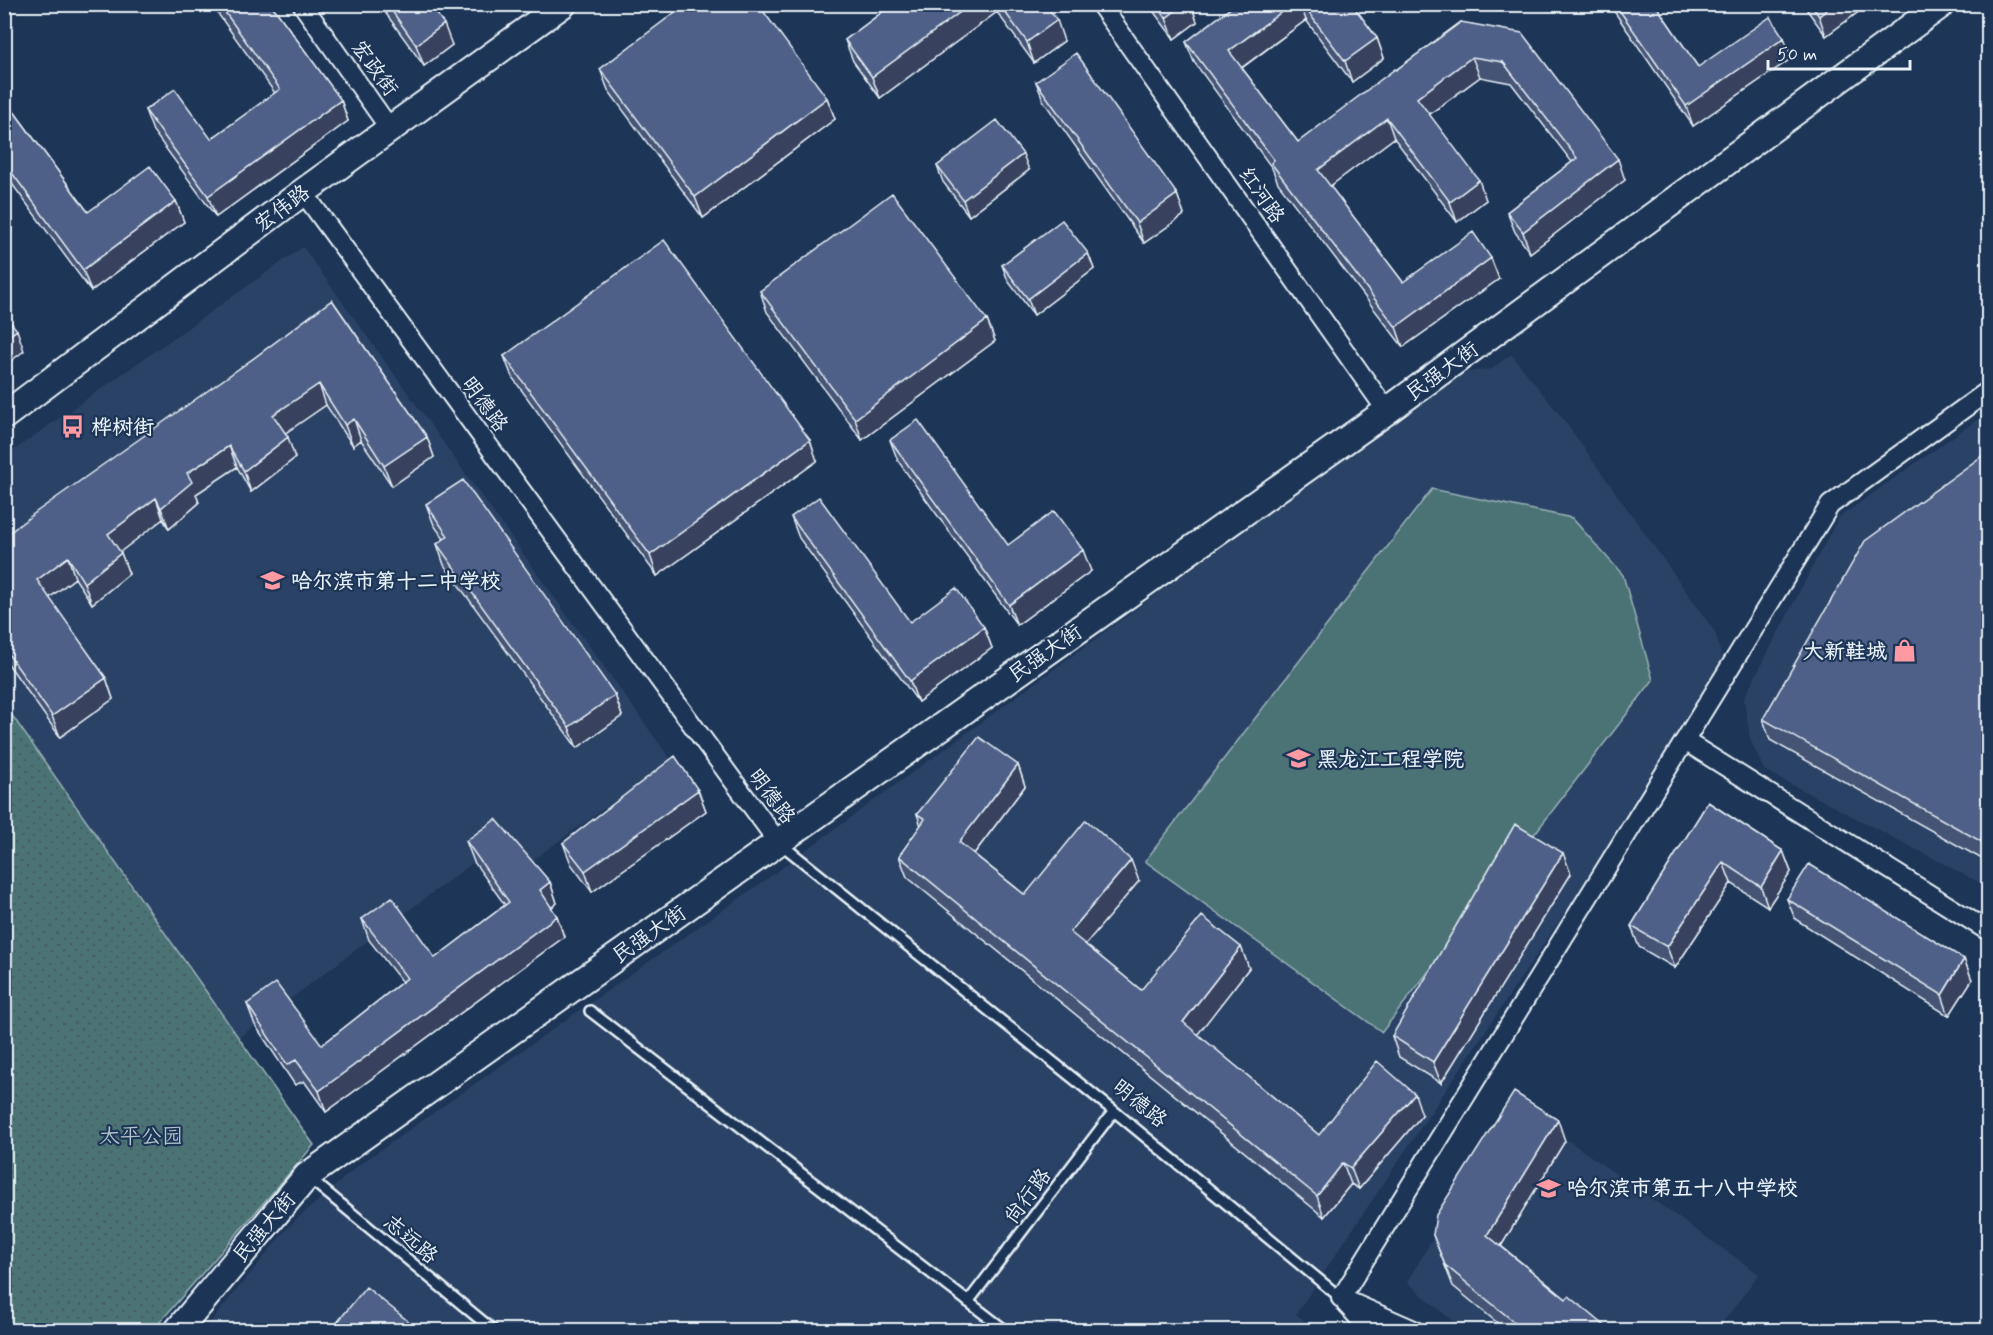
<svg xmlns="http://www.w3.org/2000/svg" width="1993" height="1335" font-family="Mynerve,'LXGW WenKai TC',sans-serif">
  <defs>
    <pattern id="park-dots" width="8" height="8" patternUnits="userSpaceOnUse" patternTransform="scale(1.5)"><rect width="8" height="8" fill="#4b7376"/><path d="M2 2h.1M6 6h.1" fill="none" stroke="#485b5e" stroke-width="1.8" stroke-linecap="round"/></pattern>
  </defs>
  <rect width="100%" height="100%" fill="#1d3557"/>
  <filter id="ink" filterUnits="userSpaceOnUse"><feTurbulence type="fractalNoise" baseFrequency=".0167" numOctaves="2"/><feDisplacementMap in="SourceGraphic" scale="12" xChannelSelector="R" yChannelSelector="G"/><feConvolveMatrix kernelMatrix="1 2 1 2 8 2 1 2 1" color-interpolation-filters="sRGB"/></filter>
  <g filter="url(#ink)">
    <!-- built -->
    <path fill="#2c4266" d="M303,247L671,760L523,867L503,840L238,1038L5,704L4,457Z
      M1511,354L1564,420L1715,632L1726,672L1296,1314L1316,1330H204L290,1225L359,1165L764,881L1459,373L1492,369Z
      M1988,412V887L1764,770L1750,739L1744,698L1838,518Z
      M1513,1102L1759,1274L1717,1330H1463L1407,1282Z"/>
    <!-- grass -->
    <path fill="#4b7376" stroke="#9ab2b7" stroke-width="1.5" d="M1432,489L1572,518L1623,575L1653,680L1382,1032L1145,861Z"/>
    <!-- park -->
    <path fill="url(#park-dots)" stroke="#9ab2b7" stroke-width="1.5" d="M4,704L314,1145L153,1330H5Z"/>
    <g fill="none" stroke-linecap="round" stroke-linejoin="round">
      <defs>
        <path id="lane" d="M781,844L1114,1111L1341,1298
          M590,1011L1005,1330
          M308,1177L493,1330
          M968,1302L1114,1111"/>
        <path id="street" d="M302,4L390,129
          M1100,4L1387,411
          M303,192L778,842
          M1685,741L1988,931
          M1341,1298L1830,505L1988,391
          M1341,1298L1414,1330
          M1346,1304L1370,1330"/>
        <path id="secondary" d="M4,416L303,192L563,4
          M178,1330L307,1176L1387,411L1942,4"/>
      </defs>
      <!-- lane casing -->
      <use href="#lane" stroke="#e8f1f8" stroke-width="14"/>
      <!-- street casing -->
      <use href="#street" stroke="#e8f1f8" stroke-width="22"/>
      <!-- secondary casing -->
      <use href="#secondary" stroke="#e8f1f8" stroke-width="30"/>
      <!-- lane -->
      <use href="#lane" stroke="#1d3557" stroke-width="9"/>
      <!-- street -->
      <use href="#street" stroke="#1d3557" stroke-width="18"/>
      <!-- secondary -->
      <use href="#secondary" stroke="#1d3557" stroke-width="26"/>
    </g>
    <!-- wall -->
    <path fill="#445375" stroke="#e8f1f8" stroke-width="1.5" d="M211,4H271L341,100L348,121L216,217L153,131L145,110L211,139L275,93Z
      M379,4H430L452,45L424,66Z
      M893,4H1045L1064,41L1034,63L997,12L880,98L853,61L845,40Z
      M1148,4H1191L1197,22L1174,39Z
      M1236,4H1352L1377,38L1384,58L1352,82L1306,20L1242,68L1298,142L1461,22L1625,180L1530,253L1515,232L1507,212L1572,162L1511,83L1480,77L1429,115L1486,200L1457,222L1394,138L1330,186L1403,282L1499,279L1403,347L1278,183L1272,168L1194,62L1186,42Z
      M1609,4H1655L1698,67L1784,38L1792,58L1693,126Z
      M1804,4H1869L1826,36L1807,10Z
      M600,69L827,98L835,119L703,218L608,90Z
      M1036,82L1177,194L1184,215L1144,243L1044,102Z
      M4,98L88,212L176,201L184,222L91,291L4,173Z
      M937,166L1029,170L969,216L943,182Z
      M1088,253L1094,269L1034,315L1008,281L1002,265Z
      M760,291L987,320L995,341L862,440L767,312Z
      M332,300L427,437L434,457L392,486L361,440L353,446L326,405L285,433L295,458L251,492L237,467L196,494L199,503L169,529L163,519L120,551L129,574L92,604L75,578L49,598L106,678L113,699L60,737L4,658V537L254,358Z
      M504,356L817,461L657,576L512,377Z
      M890,440L1008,545L1091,571L1017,625L898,461Z
      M1989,451V863L1770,740L1763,719Z
      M426,504L615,695L622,716L577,748L444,565L437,544L444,539L434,525Z
      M791,517L910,622L984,627L992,648L918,702L799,538Z
      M1018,765L1025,786L974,854L1025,895L1139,881L1085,944L1141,990L1241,947L1249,968L1197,1034L1319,1135L1422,1115L1359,1189L1351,1184L1324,1217L907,877L899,856L921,826L917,814Z
      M698,790L706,811L592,892L571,864L563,843Z
      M1708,802L1783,851L1791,872L1768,907L1731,883L1675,968L1639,947L1631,926Z
      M466,841L550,882L557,903L551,908L557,916L564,937L326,1112L304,1081L295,1085L255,1025L247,1004L322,1045L402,982L369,940L362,919L435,958L505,905L474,862Z
      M1571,874L1441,1083L1399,1057L1392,1036Z
      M1787,899L1964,959L1972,980L1949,1016L1795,919Z
      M1565,1141L1501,1246L1566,1299L1610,1330H1506L1453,1286L1433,1235Z"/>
    <!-- shaded-wall -->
    <path fill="#37435f" stroke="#e8f1f8" stroke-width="1.5" d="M971,4H994L997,12L880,98L872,77Z
      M1184,4H1191L1197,22L1174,39L1166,18Z
      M1292,4H1300L1306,20L1237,71L1229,51Z
      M1834,4H1869L1826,36L1819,16Z
      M1057,20L1064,41L1034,63L1027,42Z
      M444,24L452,45L424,66L416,45Z
      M1377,38L1384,58L1352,82L1345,61Z
      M1784,38L1792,58L1693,126L1686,106Z
      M1472,57L1480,77L1424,118L1417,98Z
      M827,98L835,119L703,218L695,197Z
      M341,100L348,121L216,217L208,196Z
      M1387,118L1394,138L1325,190L1318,170Z
      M1023,154L1029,170L969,216L963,200Z
      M1618,159L1625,180L1530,253L1523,232Z
      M1479,180L1486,200L1457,222L1450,202Z
      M1177,194L1184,215L1144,243L1137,223Z
      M176,201L184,222L91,291L83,270Z
      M1088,253L1094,269L1034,315L1028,299Z
      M1491,258L1499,279L1403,347L1396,327Z
      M987,320L995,341L862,440L855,419Z
      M17,330L24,351L4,366V339Z
      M319,384L326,405L281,436L273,415Z
      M354,419L361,440L353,446L345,425Z
      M288,437L295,458L251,492L244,471Z
      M427,437L434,457L392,486L384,466Z
      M810,440L817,461L657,576L650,555Z
      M229,446L237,467L196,494L199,503L169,529L161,508L187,473Z
      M156,498L163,519L116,555L108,534Z
      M1083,550L1091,571L1017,625L1009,605Z
      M121,553L129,574L92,604L84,583Z
      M68,557L75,578L45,601L37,580Z
      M984,627L992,648L918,702L910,681Z
      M106,678L113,699L60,737L52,716Z
      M615,695L622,716L577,748L569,727Z
      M1018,765L1025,786L967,863L959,842Z
      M698,790L706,811L592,892L585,871Z
      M1783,851L1791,872L1768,907L1761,887Z
      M1563,853L1571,874L1441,1083L1433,1062Z
      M1131,860L1139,881L1078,953L1070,932Z
      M1723,862L1731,883L1675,968L1667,947Z
      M550,882L557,903L548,910L540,890Z
      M557,916L564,937L326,1112L319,1091Z
      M1241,947L1249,968L1191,1043L1183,1022Z
      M1964,959L1972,980L1949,1016L1942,995Z
      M1415,1094L1422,1115L1359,1189L1351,1168Z
      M1558,1120L1565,1141L1495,1256L1487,1235Z
      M1343,1163L1351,1184L1324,1217L1317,1196Z"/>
    <!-- building -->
    <path fill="#4f6088" stroke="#e8f1f8" stroke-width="1.5" d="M219,4H271L341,100L208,196L145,110L175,89L211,139L280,89Z
      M387,4H430L444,24L416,45Z
      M686,4H758L827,98L695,197L600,69Z
      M893,4H971L872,77L845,40Z
      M999,4H1045L1057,20L1027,42Z
      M1156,4H1184L1166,18Z
      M1236,4H1292L1229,51L1298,142L1395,69L1396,70L1461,22L1522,33L1618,159L1523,232L1507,212L1577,158L1503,62L1472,57L1417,98L1479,180L1450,202L1387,118L1318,170L1403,282L1473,232L1491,258L1396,327L1271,163L1274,160L1186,42Z
      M1302,4H1352L1377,38L1345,61Z
      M1615,4H1655L1698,67L1770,17L1784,38L1686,106Z
      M1810,4H1834L1819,16Z
      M1076,53L1177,194L1137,223L1036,82Z
      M4,98L88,212L150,166L176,201L83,270L4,162Z
      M997,120L1023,154L963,200L937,166Z
      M892,193L987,320L855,419L760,291Z
      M1062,220L1088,253L1028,299L1002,265Z
      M664,240L810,440L650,555L504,356Z
      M332,300L427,437L384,466L354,419L345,425L319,384L273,415L288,437L244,471L229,446L187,473L192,482L161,508L156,498L108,534L121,553L84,583L68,557L37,580L106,678L52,716L4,648V537L36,512L254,358Z
      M4,314L17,330L4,339Z
      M918,420L1008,545L1054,511L1083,550L1009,605L890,440Z
      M1989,451V846L1763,719L1865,541Z
      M463,480L615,695L569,727L437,544L448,536L426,504Z
      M819,497L910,622L956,588L984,627L910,681L791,517Z
      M979,737L1018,765L959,842L1025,895L1086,820L1131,860L1070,932L1141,990L1202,916L1241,947L1183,1022L1319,1135L1377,1061L1415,1094L1351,1168L1343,1163L1317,1196L899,856L925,819L917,814Z
      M675,756L698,790L585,871L563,843Z
      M1708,802L1783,851L1761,887L1723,862L1667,947L1631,926Z
      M496,819L550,882L540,890L557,916L319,1091L296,1060L287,1065L247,1004L276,983L322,1045L407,978L362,919L392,897L435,958L509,902L466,841Z
      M1515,824L1563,853L1433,1062L1392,1036Z
      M1809,864L1964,959L1942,995L1787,899Z
      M1514,1092L1558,1120L1487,1235L1566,1299L1569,1296L1610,1330H1524L1445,1265L1433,1235L1436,1215Z
      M366,1287L419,1330H331Z"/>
  </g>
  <!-- icons -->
  <defs>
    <symbol id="bus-bare" viewBox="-9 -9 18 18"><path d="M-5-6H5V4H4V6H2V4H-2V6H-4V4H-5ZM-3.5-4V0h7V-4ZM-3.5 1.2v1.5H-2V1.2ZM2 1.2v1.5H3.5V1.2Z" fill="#ff9aa2" stroke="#1d3557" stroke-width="2.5" paint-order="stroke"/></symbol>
    <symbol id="school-bare" viewBox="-9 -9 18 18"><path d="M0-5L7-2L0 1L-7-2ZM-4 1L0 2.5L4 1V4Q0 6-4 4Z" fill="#ff9aa2" stroke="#1d3557" stroke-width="2.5" paint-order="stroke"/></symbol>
    <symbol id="shop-bare" viewBox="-9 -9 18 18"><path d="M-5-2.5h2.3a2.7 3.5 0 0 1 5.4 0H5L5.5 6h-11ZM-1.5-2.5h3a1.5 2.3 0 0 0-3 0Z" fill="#ff9aa2" stroke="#1d3557" stroke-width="2.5" paint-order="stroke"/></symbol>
    <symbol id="university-bare" viewBox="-9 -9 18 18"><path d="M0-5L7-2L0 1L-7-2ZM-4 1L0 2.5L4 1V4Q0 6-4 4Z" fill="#ff9aa2" stroke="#1d3557" stroke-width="2.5" paint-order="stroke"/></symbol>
  </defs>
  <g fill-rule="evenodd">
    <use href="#bus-bare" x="56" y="410" width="33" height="33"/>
    <use href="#school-bare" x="256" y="564" width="33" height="33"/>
    <use href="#shop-bare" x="1888" y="634" width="33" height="33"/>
    <use href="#university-bare" x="1282" y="742" width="33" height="33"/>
    <use href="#school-bare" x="1532" y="1172" width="33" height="33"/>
  </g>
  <g text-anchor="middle" stroke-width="4.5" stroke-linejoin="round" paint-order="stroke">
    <!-- street labels -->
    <g font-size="21" fill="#e8f1f8" stroke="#1d3557">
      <text transform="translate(375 68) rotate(54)" y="7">宏政街</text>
      <text transform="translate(1262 195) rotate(55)" y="7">红河路</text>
      <text transform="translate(282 208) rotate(-37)" y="7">宏伟路</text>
      <text transform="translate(1442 371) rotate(-36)" y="7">民强大街</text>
      <text transform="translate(485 404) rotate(54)" y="7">明德路</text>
      <text transform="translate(1045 653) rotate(-35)" y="7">民强大街</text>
      <text transform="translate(772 796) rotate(53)" y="7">明德路</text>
      <text transform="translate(649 934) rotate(-35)" y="7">民强大街</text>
      <text transform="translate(1140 1103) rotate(39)" y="7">明德路</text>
      <text transform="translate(1027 1196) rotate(-53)" y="7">尚行路</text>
      <text transform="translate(264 1227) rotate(-50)" y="7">民强大街</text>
      <text transform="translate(411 1239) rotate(40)" y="7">志远路</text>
    </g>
    <!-- poi labels -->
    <g font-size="21" font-weight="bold" fill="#e8f1f8" stroke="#1d3557" text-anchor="start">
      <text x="91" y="434">桦树街</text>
      <text x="291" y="588">哈尔滨市第十二中学校</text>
      <text x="1887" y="658" text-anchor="end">大新鞋城</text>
      <text x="1317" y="766">黑龙江工程学院</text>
      <text x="1567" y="1195">哈尔滨市第五十八中学校</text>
    </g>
    <!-- park labels -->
    <g font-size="21" fill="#b1c5ca" stroke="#1d3557">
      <text x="141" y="1143">太平公园</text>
    </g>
  </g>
  <!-- margin -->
  <rect width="1993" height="1335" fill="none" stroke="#1d3557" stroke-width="24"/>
  <rect x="12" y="12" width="1969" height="1311" fill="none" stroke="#e8f1f8" stroke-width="2" filter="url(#ink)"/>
  <!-- scale -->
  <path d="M1768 60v9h142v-9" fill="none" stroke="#e8f1f8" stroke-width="3"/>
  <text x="1777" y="60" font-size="18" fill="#e8f1f8" stroke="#1d3557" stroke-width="4.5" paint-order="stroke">50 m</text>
</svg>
